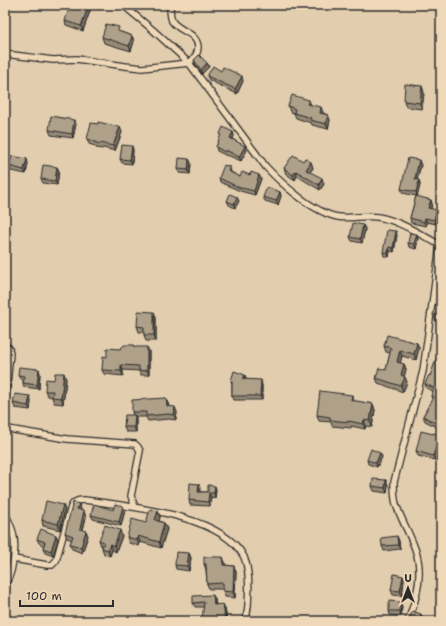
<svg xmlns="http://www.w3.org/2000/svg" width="446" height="626" font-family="'Shantell Sans',sans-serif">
  <rect width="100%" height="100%" fill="#e2ceaf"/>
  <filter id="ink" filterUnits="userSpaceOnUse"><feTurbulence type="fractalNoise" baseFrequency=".025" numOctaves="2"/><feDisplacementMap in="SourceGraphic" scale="8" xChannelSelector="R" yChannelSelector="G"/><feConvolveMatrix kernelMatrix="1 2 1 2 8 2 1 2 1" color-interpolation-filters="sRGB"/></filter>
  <g filter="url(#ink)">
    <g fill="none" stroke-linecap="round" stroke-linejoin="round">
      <defs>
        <path id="minor" d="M123,5L153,30L189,63L266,167C282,184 314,213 338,217C351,219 365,215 378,217C398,220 422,235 440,245L423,371L394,482C394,490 394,497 396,504C403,526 419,547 419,570C420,588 414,604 408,621
          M5,54L53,60L77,59L125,66L142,68L189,63C194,59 198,54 198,47C197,32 179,32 172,21C170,16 170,10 170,5
          M5,345L9,348L10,353L5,404
          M5,427L8,429L67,439L135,444L138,447L140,451L131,496L135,507
          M5,514C15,530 17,548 12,566C11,573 9,578 5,584
          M14,559L47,565H52L56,561L71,507C73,501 78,500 84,500C126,506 223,514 244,557C251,573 249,604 246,621"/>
      </defs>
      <!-- minor casing -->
      <use href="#minor" stroke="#2b2b2b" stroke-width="8"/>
      <!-- minor -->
      <use href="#minor" stroke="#eed8b7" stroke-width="5.5"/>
    </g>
    <!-- wall -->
    <path fill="#968a77" stroke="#2b2b2b" d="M92,5L83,31L66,25L65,21Z
      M121,32L132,36L134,41L131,51L104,43L102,37Z
      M194,60L207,63L209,67L202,74L195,64Z
      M221,71L243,81L237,94L209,80L207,76Z
      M422,86L424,93L422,109L406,107L404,101Z
      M311,105L323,112V113L328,115L330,120L328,129L312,125L311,123L296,118L294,113L290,112L288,106Z
      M76,124L73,138L51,135L49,130Z
      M122,132L115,151L103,148L102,149L96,148L95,146L89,144L87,139Z
      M233,132L234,136L233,139L247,150L241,161L227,155V156L217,151L216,147L221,135L220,134Z
      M132,146L133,150L132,164L122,163L120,159Z
      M189,159L191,163L190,174L179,173L178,169Z
      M303,161L311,162L313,168L310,172L324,184L320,190L297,176L295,180L286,174L284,168Z
      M28,163L26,174L11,171L9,166Z
      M421,165L417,180H419L420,185L417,197L431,200L432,204L431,209L438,215L436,224L427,222L426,226L411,223L410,218L416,196L403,193L401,189Z
      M57,167L59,171L57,185L43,183L41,179Z
      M231,172L240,177L250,175H259L261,179L255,195L240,191L220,182L219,178Z
      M280,192L281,196L278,205L265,201L263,197Z
      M227,201H239L235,208L229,205Z
      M363,225L365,229L362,243L352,241L350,237Z
      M417,234L418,239L416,249L409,247L408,243Z
      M397,235L394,252L390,251L389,257L384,256L383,252Z
      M441,273V287H440L439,282Z
      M441,306V321H436L433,315Z
      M156,317V341H146L144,335V332H139L137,326Z
      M417,343L419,348L416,360L402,356L400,363L404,364L406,369L404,376L407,382L403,392L378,383L376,378L386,370L390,353L386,352L384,346Z
      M134,345V347L149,351V375H141L139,371L123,370V376L104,374L102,370L107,357L120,349Z
      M441,352V402L439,405L441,429L425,421L423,416L432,399L431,396L433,391L426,388L425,384L430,376Z
      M40,373L39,389L24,387L23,383V379H20L18,375Z
      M66,379L63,404L54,403L52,397L48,396L45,391L54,380Z
      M246,379L262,385V400H234L232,396V384L231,381Z
      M166,398L168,403L169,407L177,412L176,420L169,419L148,421L146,417H135L136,420V432H126L124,427L133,415L132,412Z
      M354,400V401L373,404L375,410L372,427L366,426L365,429L351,426V428L332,426L331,422L319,421L317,415Z
      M31,401L30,410L15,408L13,403Z
      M433,434L440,435L441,439L435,460L418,456L416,451Z
      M380,453L382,457L377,467L368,464L367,460Z
      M386,480L388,485L387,493L374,491L372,486Z
      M215,486L216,490L215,498L211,497L210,506L190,505L189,500L200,488V492H208Z
      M79,504L81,509L80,510L86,517L83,530L86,531L88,536L82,553L72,549L70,544L72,540L67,538L65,533Z
      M63,505L65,510L60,530L43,526L42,520Z
      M113,510H125L121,526L93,519L91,515Z
      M158,511L160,517L159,521L164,523L167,529L161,548L140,542L139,546L129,543L127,537L146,523Z
      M56,535L58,540L53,556L45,553L43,548L44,546L39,543L37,539Z
      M122,536L116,552L112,550L110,556L104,554L102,548L103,546H101L99,540Z
      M397,536L399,541L400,549L384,551L382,546Z
      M189,553L191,558L189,571L176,569L175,565Z
      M225,562V565L234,566L236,572L235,598L225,597L223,591V589H209L207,584L206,570L204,564Z
      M403,576L404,580L402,596L393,595L391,590Z
      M215,599L216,605L225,608L227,621H203L204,607H195L193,603Z
      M402,606L401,616L390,615L389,611Z"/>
    <!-- shaded-wall -->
    <path fill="#7a7061" stroke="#2b2b2b" d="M89,5H92L83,31L81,26Z
      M6,23L8,28L5,37V28Z
      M132,36L134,41L131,51L129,46Z
      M207,63L209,67L202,74L201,70Z
      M242,76L243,81L237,94L235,89Z
      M422,86L424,93L422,109L420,103Z
      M309,100L311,105L307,104Z
      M321,107L323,112L322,118L320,113Z
      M328,115L330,120L328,129L326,124Z
      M74,120L76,124L73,138L72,134Z
      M120,127L122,132L115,151L113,146Z
      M233,132L234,136L231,142L230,138Z
      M132,146L133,150L132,164L130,160Z
      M245,146L247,150L241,161L239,157Z
      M27,159L28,163L26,174L24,170Z
      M189,159L191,163L190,174L188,170Z
      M419,160L421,165L416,183L415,179Z
      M311,162L313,168L308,175L306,170Z
      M57,167L59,171L57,185L55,181Z
      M230,167L231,172L230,176L228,171Z
      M296,171L297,176L295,180L293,175Z
      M259,175L261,179L255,195L254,191Z
      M322,178L324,184L320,190L319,185Z
      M419,180L420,185L417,197L416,192Z
      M280,192L281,196L278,205L276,201Z
      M237,197L239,201L235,208L234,204Z
      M431,200L432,204L430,213L428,208Z
      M437,210L438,215L436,224L434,220Z
      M425,218L427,222L426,226L424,222Z
      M363,225L365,229L362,243L360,239Z
      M396,231L397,235L394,252L393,248Z
      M417,234L418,239L416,249L414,244Z
      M389,247L390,251L389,257L388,253Z
      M5,267L6,270V281L5,278Z
      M154,312L156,317V341L154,335Z
      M417,343L419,348L416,360L414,354Z
      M147,347L149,351V375L147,370Z
      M400,350L402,356L399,368L397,362Z
      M404,364L406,369L404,378L405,377L407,382L403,392L401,386V375Z
      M121,365L123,370V376L121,371Z
      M39,369L40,373L39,389L37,385Z
      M64,373L66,379L63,404L61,398Z
      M245,375L246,379L245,384L243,379Z
      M261,380L262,385V400L260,396Z
      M441,394V402L438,408L437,404Z
      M352,395L354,400L353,406L351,400Z
      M30,396L31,401L30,410L28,406Z
      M166,398L168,403L169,411L167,406Z
      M373,404L375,410L372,427L370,421Z
      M175,407L177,412L176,420L174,415Z
      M135,415L136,420V432L134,427Z
      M364,420L366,426L365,429L363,424Z
      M440,435L441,439L435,460L433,456Z
      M380,453L382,457L377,467L376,463Z
      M386,480L388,485L387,493L385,488Z
      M199,484L200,488V496L198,492Z
      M215,486L216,490L215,498L214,493Z
      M209,493L211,497L210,506L208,502Z
      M79,504L81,509L79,515L77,509Z
      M63,505L65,510L60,530L58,524Z
      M123,506L125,510L121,526L119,522Z
      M84,511L86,517L82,534L80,529Z
      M158,511L160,517L158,527L155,520Z
      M164,523L167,529L161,548L159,542Z
      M120,530L122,536L116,552L114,546Z
      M86,531L88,536L82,553L81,547Z
      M56,535L58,540L53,556L51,551Z
      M138,536L140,542L139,546L137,540Z
      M397,536L399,541L400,549L398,545Z
      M110,544L112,550L110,556L108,550Z
      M189,553L191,558L189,571L187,566Z
      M223,557L225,562V571L223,565Z
      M234,566L236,572L235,598L233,592Z
      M403,576L404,580L402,596L400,591Z
      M213,595L215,599L216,609L214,605Z
      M400,602L402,606L401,616L400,611Z
      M223,604L225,608L227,621L225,618Z
      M421,614L423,620V621H419Z"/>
    <!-- building -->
    <path fill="#afa08a" stroke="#2b2b2b" d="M70,5H89L81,26L65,21Z
      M106,24L119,27L118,31L132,36L129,46L102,37Z
      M199,55L207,63L201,70L194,60Z
      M213,66L221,71L223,67L242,76L235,89L207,76Z
      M405,84L422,86L420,103L404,101Z
      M292,95L309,100L307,104L321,107L320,113L328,115L326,124L310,120L311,118L294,113L295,109L288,106Z
      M51,116L74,120L72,134L49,130Z
      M98,122L120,127L113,146L101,143L100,144L94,142V141L87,139L91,123L98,124Z
      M223,127L233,132L230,138L245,146L239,157L226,150L225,152L216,147L221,134H220Z
      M122,145L132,146L130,160L120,159Z
      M293,155L303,161L305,158L311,162L306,170L322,178L319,185L296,171L293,175L284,168Z
      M12,156L27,159L24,170L9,166Z
      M179,158L189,159L188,170L178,169Z
      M408,158L419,160L415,179L419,180L416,192L401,189Z
      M43,165L57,167L55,181L41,179Z
      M224,165L230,167L228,171L240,177L242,172L250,175L251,172L259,175L254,191L238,187L219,178Z
      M267,187L280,192L276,201L263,197Z
      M230,194L237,197L234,204L227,201Z
      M416,196L431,200L428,208L437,210L434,220L425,218L424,222L410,218Z
      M353,223L363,225L360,239L350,237Z
      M387,230L396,231L393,248L389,247L388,253L383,252Z
      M410,233L417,234L414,244L408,243Z
      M441,273V283L439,282Z
      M435,305L441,306V316L433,315Z
      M138,311L154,312V335H144V327L137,326Z
      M387,335L417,343L414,354L400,350L397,362L404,364L401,375L405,377L401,386L376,378L379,368L386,370L391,348L384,346Z
      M124,345H134V347H147V370L139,371V366L121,365V371L102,370L103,356L107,357V348L120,349Z
      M439,351L441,352V394L437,404L441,406V422L439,425L423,416L434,397L431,396L434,388L425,384L429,375L430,376Z
      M19,367L39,369L37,385L23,383L24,376L18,375Z
      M234,371L245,375L243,379L261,380L260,396H232V381H231Z
      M55,373H64L61,398L52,397L53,391H45L46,379L54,380Z
      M320,391L352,395L351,400L373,404L370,421L364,420L363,424L349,421V422L330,420V417L317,415Z
      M15,394L30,396L28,406L13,403Z
      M166,398L167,406L175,407L174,415L168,414L146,416V412H132V400Z
      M125,415H135L134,427H124Z
      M421,431L433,434V433L440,435L433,456L416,451Z
      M371,449L380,453L376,463L367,460Z
      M373,479L386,480L385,488L372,486Z
      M190,483L199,484L198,492H208V485L215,486L214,493H209L208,502L189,500Z
      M46,501L63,505L58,524L42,520Z
      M73,502L79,504L77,509L84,511L80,529L86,531L81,547L70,544L73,536L65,533Z
      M94,504L113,510L115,504L123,506L119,522L91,515Z
      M150,509L158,511L155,520L164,523L159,542L138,536L137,540L127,537L132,519L146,523Z
      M105,525L120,530L114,546L110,544L108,550L102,548L104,542L99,540Z
      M41,529L56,535L51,551L43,548L45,542L37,539Z
      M397,536L398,545L382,546L381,538Z
      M176,552L189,553L187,566L175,565Z
      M204,557H223V565L234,566L233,592L223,591V583L207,584L206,564H204Z
      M394,574L403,576L400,591L391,590Z
      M213,595L214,605L223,604L225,618L215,620L214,621L202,620L204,602L193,603V596Z
      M389,601L400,602V611H389Z
      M412,611L421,614L419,621H409Z"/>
  </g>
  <!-- margin -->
  <rect width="446" height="626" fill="none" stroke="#eed8b7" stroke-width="20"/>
  <rect x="10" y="10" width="426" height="606" fill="none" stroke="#2b2b2b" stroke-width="1.5" filter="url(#ink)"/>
  <!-- north arrow -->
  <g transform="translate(408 588)" stroke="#eed8b7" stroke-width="3" paint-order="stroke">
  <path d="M0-3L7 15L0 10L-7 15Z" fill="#2b2b2b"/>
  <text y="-6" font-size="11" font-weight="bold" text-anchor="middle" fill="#2b2b2b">U</text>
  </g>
  <!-- scale -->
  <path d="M20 600v6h93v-6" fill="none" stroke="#2b2b2b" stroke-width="2"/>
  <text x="26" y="600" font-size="12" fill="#2b2b2b" stroke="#eed8b7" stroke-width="3" paint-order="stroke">100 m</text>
</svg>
